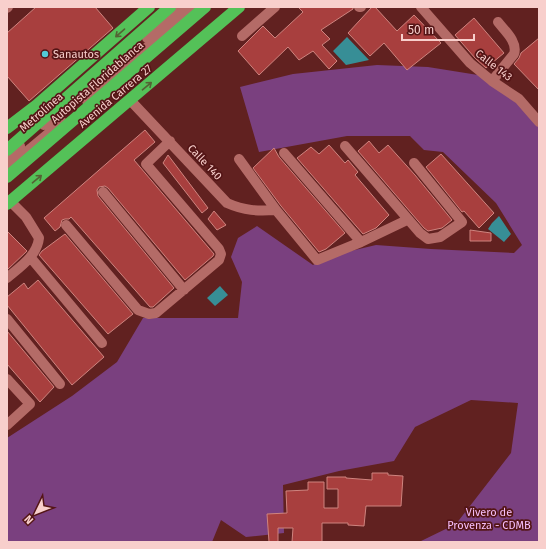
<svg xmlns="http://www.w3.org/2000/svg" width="546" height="549" font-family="'Fira Sans',sans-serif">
  <rect width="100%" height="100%" fill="#612120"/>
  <!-- green -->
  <path fill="#7a407f" d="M377,65L428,67L478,75L521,106L539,127V542H419L456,524L511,453L518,403L471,400L415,427L394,461L339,471L283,485L284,533L246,537L221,520L212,542H7V438L72,396L117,362L143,318H238L242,282L231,257L238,238L257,226L313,265L325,257L376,245L431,249L514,253L522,245L496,203L443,152L424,150L410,136H347L259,152L240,87L293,74Z"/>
  <!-- water -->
  <path fill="#378e96" d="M347,37L369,60L346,65L333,51Z
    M499,216L511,234L504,242L488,229L492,223Z
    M220,286L228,295L215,306L207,298Z"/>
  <!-- building -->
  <path fill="#a83f3e" stroke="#cf847f" d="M36,7H95L113,28L29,101L7,76V33Z
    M298,7H353V9L321,30L330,39L322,45L337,61L329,69L313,51L299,60L288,47L259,75L238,51L263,26L275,38L303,12Z
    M372,7H375L397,31L414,15L441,43L407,70L384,43L370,56L348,33Z
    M474,18L504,53L486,68L475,58L455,35Z
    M539,38V90L514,64L519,58L521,53Z
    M145,130L155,142L134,160L214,254L213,256L185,280L108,188L105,186L99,187L97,190L98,196L174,288L153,307H150L71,217L69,219H65L62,220L60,227L55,231L44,218Z
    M369,141L379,153L388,145L415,175L452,220L442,228L428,231L424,228L358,151Z
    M329,145L345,163L348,160L358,172L355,175L389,215L376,228L363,234L297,158L311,147L319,154Z
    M274,148L279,157L345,233L326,249L319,252L281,206L253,168Z
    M441,154L494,213L479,228L464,211L462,212L426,167Z
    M168,155L208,208L202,213L163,163Z
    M214,211L226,225L217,230L208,219Z
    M470,230L491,233V241H470Z
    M7,231L27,251L7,270Z
    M65,234L133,314L108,334L39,255L42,251Z
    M38,280L104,357L72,385L7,305V297L24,283L28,289Z
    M7,331L54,387L40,402L7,364Z
    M372,473H388V475L403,476L401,506H366L364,526L348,525V523H322V542H292L293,528H278V542H269L267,514L287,513L286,491L308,490V482H324V508H338V489H327V477H346V478L372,480Z"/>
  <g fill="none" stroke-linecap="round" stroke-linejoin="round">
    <!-- minor -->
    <path stroke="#b46b67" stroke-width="10" d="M359,7H361
      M421,7L470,63L492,81L519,99L539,122
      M7,8L8,7
      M242,36L275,7
      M147,38L183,7
      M492,81L514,54C518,42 505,31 498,22
      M130,100L227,203C245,211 257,211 276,210
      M87,101L134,58L195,7
      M44,125L129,54
      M345,146L420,233L428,239L440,237L462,222L414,163
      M284,153L361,242
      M7,158L20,146
      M239,159L276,210L317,260L361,242L407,220
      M7,168L62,122
      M103,192L184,290
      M66,225L138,310L149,314L156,313L219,260L221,254L219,249L146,164L170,141
      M31,258L102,343
      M7,278C20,267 37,256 39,238L26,217L10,201
      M7,319L60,384
      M7,379L30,404L7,425"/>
    <!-- highway -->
    <path stroke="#54c158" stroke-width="12" d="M7,128L37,105L149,7
      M7,150L170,7
      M7,177L205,7
      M7,204L239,7"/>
  </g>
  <!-- one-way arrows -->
  <defs><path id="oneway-shaft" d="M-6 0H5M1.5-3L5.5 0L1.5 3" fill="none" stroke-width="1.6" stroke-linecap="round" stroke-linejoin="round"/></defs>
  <g stroke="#546234">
    <use href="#oneway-shaft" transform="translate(120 33) rotate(139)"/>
    <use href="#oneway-shaft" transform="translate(147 86) rotate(-40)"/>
    <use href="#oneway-shaft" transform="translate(37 179) rotate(-40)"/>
  </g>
  <!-- markers -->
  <circle fill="#52cbd7" stroke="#541516" stroke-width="1.5" cx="45" cy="54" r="4"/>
  <g text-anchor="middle" stroke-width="3.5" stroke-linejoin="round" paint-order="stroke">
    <!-- poi labels -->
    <g font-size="11" fill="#f8cfcc" stroke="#541516" text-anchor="start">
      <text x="53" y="58">Sanautos</text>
    </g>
    <!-- street labels -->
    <g font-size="11" fill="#f8cfcc" stroke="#541516">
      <text transform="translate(494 65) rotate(38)" y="4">Calle 143</text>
      <text transform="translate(97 82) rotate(-41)" y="4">Autopista Floridablanca</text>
      <text transform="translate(115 96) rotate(-40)" y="4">Avenida Carrera 27</text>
      <text transform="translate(41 112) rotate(-41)" y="4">Metrolínea</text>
      <text transform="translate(205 162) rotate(47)" y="4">Calle 140</text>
    </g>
    <!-- park labels -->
    <g font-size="11" fill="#f7bffb" stroke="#541516">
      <text x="489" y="516">Vivero de<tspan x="489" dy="13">Provenza - CDMB</tspan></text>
    </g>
  </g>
  <!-- border -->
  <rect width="546" height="549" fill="none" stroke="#f8cfcc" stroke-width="16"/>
  <!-- north arrow -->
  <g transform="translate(36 513) rotate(227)" stroke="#541516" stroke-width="3" paint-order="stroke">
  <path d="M0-3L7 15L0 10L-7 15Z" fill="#f8cfcc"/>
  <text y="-6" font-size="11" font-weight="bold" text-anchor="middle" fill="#f8cfcc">N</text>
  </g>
  <!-- scale -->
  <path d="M402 34v6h72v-6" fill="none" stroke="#f8cfcc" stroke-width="2"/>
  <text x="408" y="34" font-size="12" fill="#f8cfcc" stroke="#541516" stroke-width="3" paint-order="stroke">50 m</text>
</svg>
